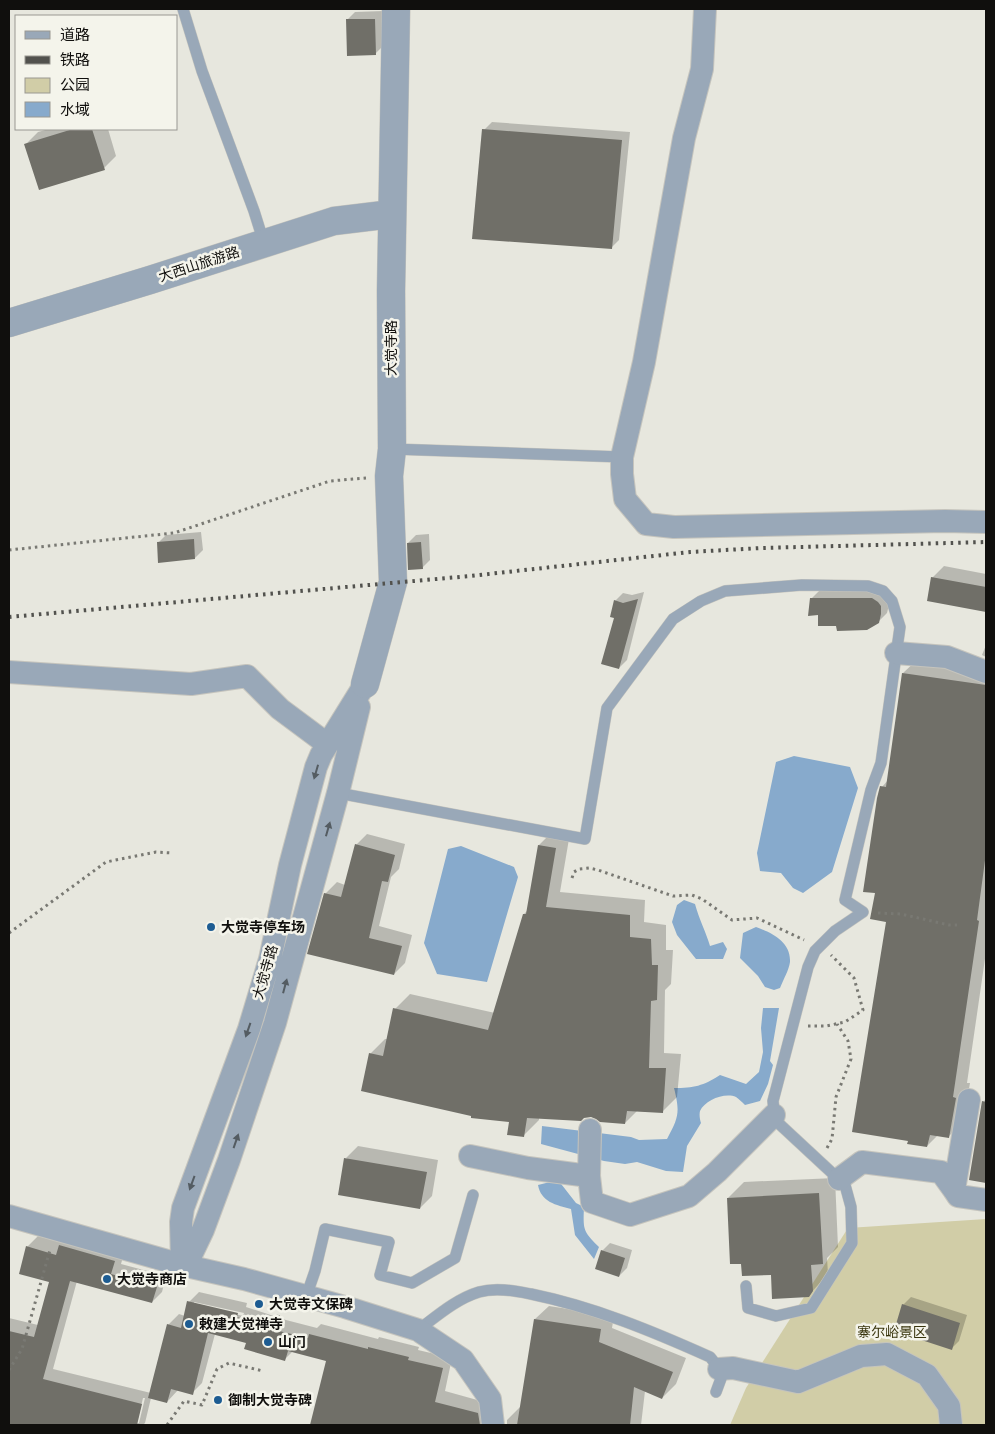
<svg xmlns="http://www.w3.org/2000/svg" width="995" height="1434" font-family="'Golos Text','Noto Sans SC',sans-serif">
  <rect width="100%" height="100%" fill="#e7e7de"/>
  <!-- green -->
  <path fill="#d1cda7" d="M986,1219V1425H730L746,1388L848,1228Z"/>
  <!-- water -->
  <path fill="#87aacc" d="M794,756L850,767L858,788L832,872L803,893L793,888L781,873L760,871L757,853L776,762Z
    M461,846L514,867L518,877L487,982L437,974L424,943L448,849Z
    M684,900L695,904C699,919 706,932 710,946L723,942L727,949L723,959H696L677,935L672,922L677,905Z
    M756,927C772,933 791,942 790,962C789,970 783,980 780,988L774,990L765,987L758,976L740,958L743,933Z
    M763,1008H779L770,1061L773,1065L768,1084L760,1101L745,1105C742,1102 739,1099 736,1097C725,1092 705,1100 700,1111C699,1115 700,1120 701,1123L687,1146L683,1172L666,1171L637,1162L625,1164L604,1161L541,1144L542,1126L631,1137L639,1140L667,1139C679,1117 680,1112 674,1088C694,1088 703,1086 720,1075L746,1084L759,1072L763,1052L761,1028Z
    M558,1180L576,1203L584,1207C583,1230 583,1231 599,1247L594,1259L575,1235L571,1209C556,1205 541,1202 538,1185Z"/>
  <!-- shadow -->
  <path fill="#0003" fill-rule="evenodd" d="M383,11V46L375,54L347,20L355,12Z
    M492,122L630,132L619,240L611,248L484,130Z
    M49,129H108L116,156L104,168L26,144L38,132Z
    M201,532L203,550L195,558L158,543L166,535Z
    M429,534L430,560L422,568L408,543L416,535Z
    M944,566L986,574V610L928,600L932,578Z
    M819,591H880L889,605L887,613L878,622L837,625L820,613L811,599Z
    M644,592L627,660L619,668L615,601L623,593L632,595Z
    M986,645V657L982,655Z
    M918,659L986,669V952L967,1083H970L963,1122L949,1136L938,1135L927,1146L888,921L876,892L882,787L888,780L903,673Z
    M554,830L570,833L560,892L645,900L644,922L666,925V950H673L671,984L665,990L664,1053L681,1054L677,1097L662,1112L637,1111L625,1123L591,1116L539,1117V1120L524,1135L510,1121L473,1115L370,1054L385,1039H388L395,1009L410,994L495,1013L524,914L528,910L539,845Z
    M367,834L405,844L399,869L391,877L379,926L412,935L405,963L394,974L325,894L337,882L345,885L356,845Z
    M986,1099V1182L970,1179L983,1102Z
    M358,1146L438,1160L432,1196L420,1208L346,1158Z
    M835,1178L838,1247L827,1258L828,1274L809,1295L772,1274L728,1198L744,1182Z
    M71,1235L125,1250L121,1264L166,1276L162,1292L152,1302L77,1281L53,1369L151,1393L168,1325L179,1314L185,1316L189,1302L199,1292L247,1303L246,1307L286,1320L317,1328L321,1324L378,1339L379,1337L419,1347L418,1350L452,1358L445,1391L488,1403L495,1425H320L312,1423L328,1360L293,1351L284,1360L248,1342L215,1334L202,1383L192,1393L178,1390L167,1402L151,1398L145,1423L143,1425H101L94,1424V1425H9V1388L20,1391L29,1359L9,1354V1318L38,1325L51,1281L27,1247L38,1236L63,1243ZM194,1302L244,1313L243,1316L194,1304ZM143,1398H145L139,1423H137Z
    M610,1243L632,1250L627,1268L619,1276L602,1251Z
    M911,1297L967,1315L959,1341L951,1349L903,1305Z
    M549,1306L614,1316L612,1328L686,1358L676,1384L662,1398L645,1391L641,1425H507V1420L521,1406L535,1319Z"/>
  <!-- building -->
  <path fill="#706f68" d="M346,19H375L376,55L347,56Z
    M73,129H92L105,170L39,190L24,144Z
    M482,129L622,140L612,249L472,239Z
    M194,539L195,559L158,563L157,542Z
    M421,542L423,569L408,570L407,543Z
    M931,577L986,587V612L927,601Z
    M810,598H872L878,602L881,606V614L879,623L867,630L837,631L836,626H818V615L808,616Z
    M638,599L619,669L601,664L614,618L610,617L614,600L623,603Z
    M902,673L986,685V853L977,920L979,921L953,1097L956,1098L949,1138L930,1135L927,1147L907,1144L908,1141L852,1132L886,922L870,919L875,893L863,892L877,798L880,786L886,787Z
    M355,844L395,855L388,882L382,881L369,938L402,946L394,975L307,954L324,893L341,897Z
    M538,845L556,848L546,907L630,915V937L651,939L652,965H658L657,1000L651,1001L649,1068H666L663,1113L627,1111L625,1124L600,1122L596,1119L591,1117L584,1118L581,1121L527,1118L524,1137L507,1135L509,1122L471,1118V1116L361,1091L369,1053L383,1056L393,1008L488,1030L523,914H526Z
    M982,1101L986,1102V1183L969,1180Z
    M344,1158L427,1172L420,1209L338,1195Z
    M819,1193L823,1264L811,1265L813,1291L809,1297L772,1299L771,1275L742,1276L741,1264H730L727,1198Z
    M59,1245L115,1261L111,1274L157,1287L152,1303L70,1281L43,1379L142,1404L137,1425H9V1331L34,1337L49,1282L19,1274L26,1246L56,1255Z
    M601,1250L625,1258L619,1277L595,1269Z
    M187,1301L238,1313L237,1317L275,1330L308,1338L309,1334L368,1349V1347L409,1357L408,1360L443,1368L435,1402L478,1413L480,1425H310L326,1361L288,1351L285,1361L244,1349L246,1343L208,1333L193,1395L171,1389L167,1403L148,1398L167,1324L181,1328Z
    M902,1304L960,1323L952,1350L894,1331Z
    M534,1319L601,1329L599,1342L673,1372L662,1399L634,1387L630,1425H517Z"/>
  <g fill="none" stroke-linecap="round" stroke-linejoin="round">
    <defs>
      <path id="service" d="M183,9L202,71L254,211L264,243
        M392,449L622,457
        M338,793L585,839L607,708L673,619L701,601L725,591L802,585L868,586L883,591L892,601L900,627L881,763L871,790L845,900L863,912L835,931L815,951L808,967L773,1101L775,1120L845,1185L851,1207L852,1243L811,1308L776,1316L748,1308L746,1286
        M306,1297L315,1271L325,1229L389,1242L380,1275L412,1283L455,1258L473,1195
        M418,1330C437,1316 456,1299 479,1292C496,1287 515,1291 531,1294C594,1307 652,1331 710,1357L723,1373L716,1392"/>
      <path id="minor" d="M705,9L702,69L684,138L644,362L622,457V474L625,499L646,524L674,527L945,521L986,522
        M896,653L947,657L986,672
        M9,672L191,684L247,676L280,709L327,744
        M470,1156L528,1168L589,1176L590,1130
        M589,1176L592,1202L630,1215L689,1196L717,1172L774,1115
        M839,1179L862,1162L941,1172L954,1190L969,1100
        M954,1190L958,1196L986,1200
        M9,1216L182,1265L244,1279L345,1307L418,1330L463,1360L490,1399L493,1425
        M182,1265L181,1222L183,1208L249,1029L270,959L290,865L316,767L321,755L365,684
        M182,1265L192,1253L203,1230L229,1160L275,1023L338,793L359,707
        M719,1369L733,1368L798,1382L861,1356L887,1354L927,1375L949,1406L951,1425"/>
      <path id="tertiary" d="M9,323L150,280L334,221L392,214
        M365,684L393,582L389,476L392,449L391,291L396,9"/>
    </defs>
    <!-- service casing -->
    <use href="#service" stroke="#c5c4bd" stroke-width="12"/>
    <!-- minor casing -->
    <use href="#minor" stroke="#c5c4bd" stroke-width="24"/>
    <!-- tertiary casing -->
    <use href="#tertiary" stroke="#c5c4bd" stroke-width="29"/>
    <!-- path -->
    <path stroke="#797973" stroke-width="3" stroke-dasharray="2.5 4" stroke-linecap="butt" d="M9,550L174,533L330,481L366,478
      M572,878L574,872L579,869L589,868L598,870L673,896L692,895L702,899L732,920L757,918L804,940
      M878,913L901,914L949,925H957
      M9,933L106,862L156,852L173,853
      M808,1026H826L845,1022L863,1010L854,978L831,955
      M827,1148L832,1139L836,1097L851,1059L848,1041L837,1024
      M275,1330L279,1311
      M9,1370L22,1349L50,1250
      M167,1425L184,1401L202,1405L217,1369L229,1363L263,1371"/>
    <!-- service -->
    <use href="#service" stroke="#99a8b8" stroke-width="11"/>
    <!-- minor -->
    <use href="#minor" stroke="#99a8b8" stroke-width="22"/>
    <!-- tertiary -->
    <use href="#tertiary" stroke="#99a8b8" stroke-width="28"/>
    <!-- rail -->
    <path stroke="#52524e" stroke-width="4" stroke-dasharray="2.5 5" stroke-linecap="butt" d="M9,617L470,576L690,552L762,548L986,542"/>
  </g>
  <!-- one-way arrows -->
  <defs><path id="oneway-solid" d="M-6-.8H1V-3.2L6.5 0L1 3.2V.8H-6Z" transform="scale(1.25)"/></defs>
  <g fill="#545c62">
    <use href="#oneway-solid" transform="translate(316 772) rotate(106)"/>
    <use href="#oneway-solid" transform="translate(328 829) rotate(-74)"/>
    <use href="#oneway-solid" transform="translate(285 986) rotate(-75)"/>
    <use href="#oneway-solid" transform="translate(248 1030) rotate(109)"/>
    <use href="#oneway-solid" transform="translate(236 1141) rotate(-71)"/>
    <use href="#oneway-solid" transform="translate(192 1183) rotate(110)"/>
  </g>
  <!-- markers -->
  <g fill="#1d5c92" stroke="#f4f4eb" stroke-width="2">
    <circle cx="211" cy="927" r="5"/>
    <circle cx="107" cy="1279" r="5"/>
    <circle cx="259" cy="1304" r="5"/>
    <circle cx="189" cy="1324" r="5"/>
    <circle cx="268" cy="1342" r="5"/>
    <circle cx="218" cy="1400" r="5"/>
  </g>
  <g text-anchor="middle" stroke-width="5" stroke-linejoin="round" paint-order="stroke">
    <!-- street labels -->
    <g font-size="14" fill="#100f0d" stroke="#f4f4eb">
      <text transform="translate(199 264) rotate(-18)" y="5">大西山旅游路</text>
      <text transform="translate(391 348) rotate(-90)" y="5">大觉寺路</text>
      <text transform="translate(265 972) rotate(-74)" y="5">大觉寺路</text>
    </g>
    <!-- poi labels -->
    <g font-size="14" font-weight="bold" fill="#100f0d" stroke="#f4f4eb" text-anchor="start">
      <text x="221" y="932">大觉寺停车场</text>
      <text x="117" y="1284">大觉寺商店</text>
      <text x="269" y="1309">大觉寺文保碑</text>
      <text x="199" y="1329">敕建大觉禅寺</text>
      <text x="278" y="1347">山门</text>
      <text x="228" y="1405">御制大觉寺碑</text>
    </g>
    <!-- park labels -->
    <g font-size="14" fill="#38340d" stroke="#f4f4eb">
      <text x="892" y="1337">寨尔峪景区</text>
    </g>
  </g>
  <!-- border -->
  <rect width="995" height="1434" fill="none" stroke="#100f0d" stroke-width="20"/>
  <!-- legend -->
  <rect x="15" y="15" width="162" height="115" fill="#f4f4eb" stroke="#999892"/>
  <rect x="25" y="31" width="25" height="8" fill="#99a8b8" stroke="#999892"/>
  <text x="60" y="40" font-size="15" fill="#100f0d">道路</text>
  <rect x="25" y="56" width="25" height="8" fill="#52524e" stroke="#999892"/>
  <text x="60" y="65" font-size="15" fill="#100f0d">铁路</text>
  <rect x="25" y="78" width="25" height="15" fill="#d1cda7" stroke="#999892"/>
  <text x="60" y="90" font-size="15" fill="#100f0d">公园</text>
  <rect x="25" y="102" width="25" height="15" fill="#87aacc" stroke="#999892"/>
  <text x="60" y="115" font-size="15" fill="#100f0d">水域</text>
</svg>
